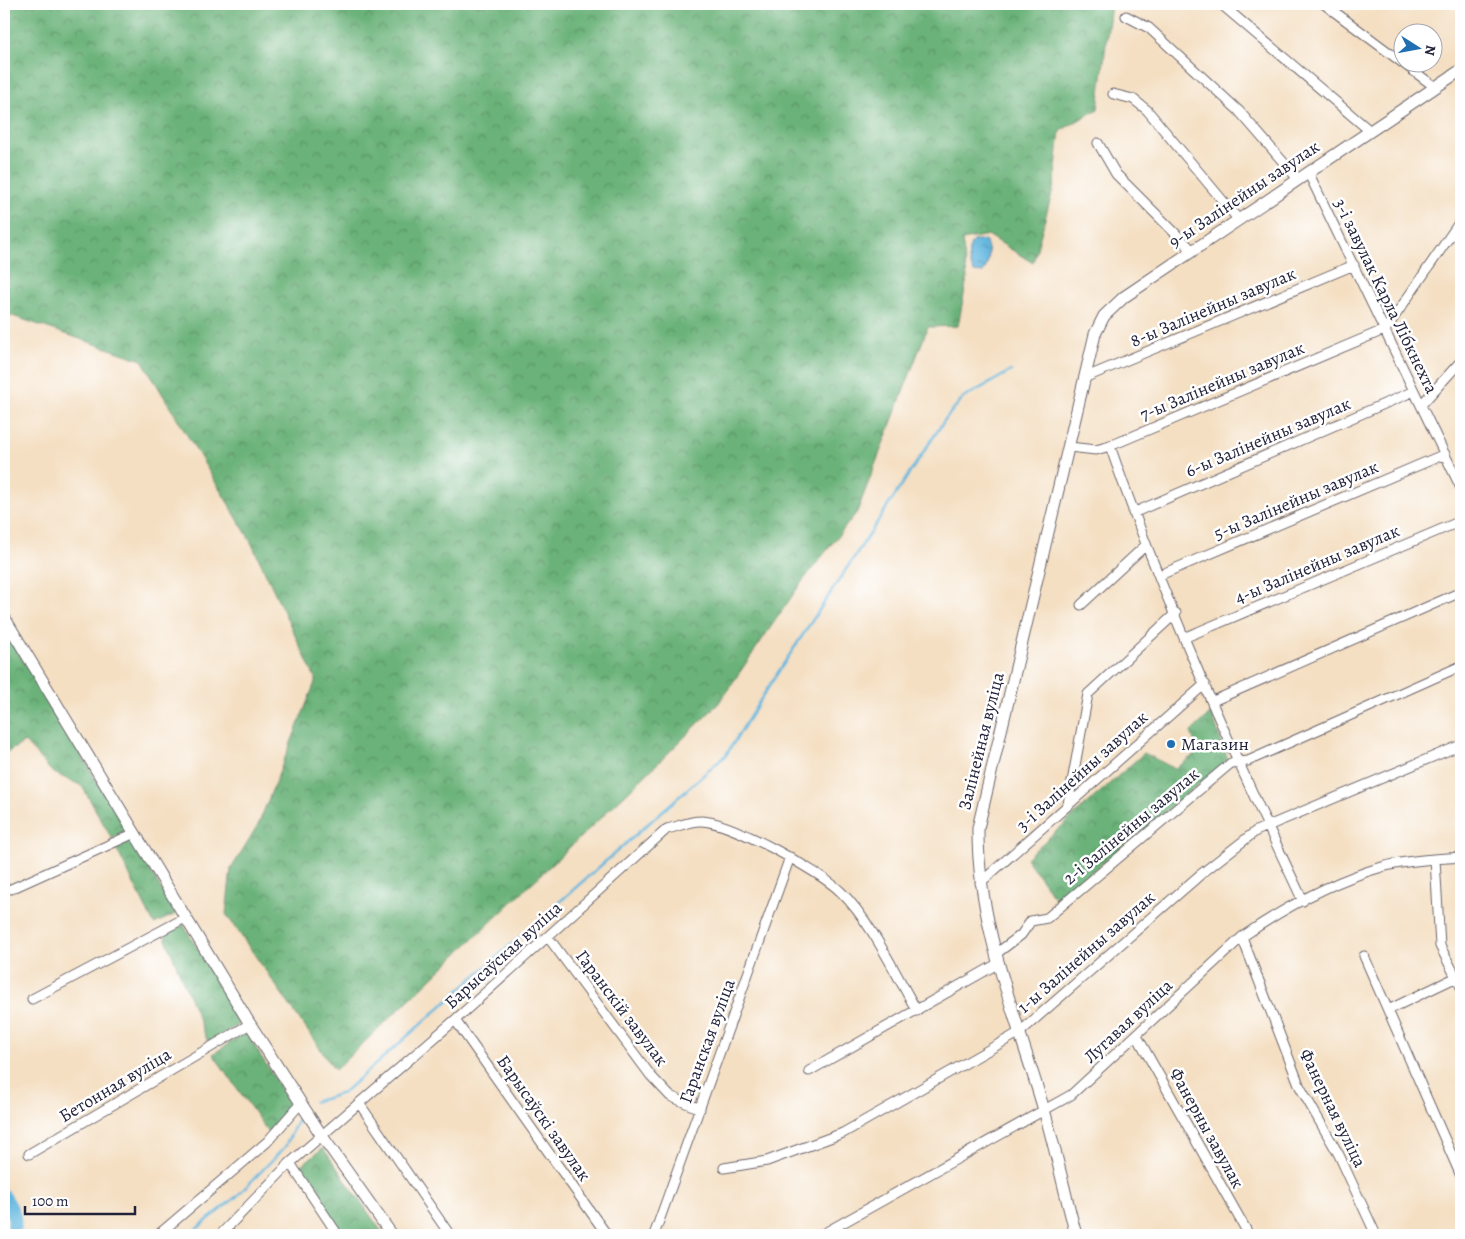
<svg xmlns="http://www.w3.org/2000/svg" width="1465" height="1239" font-family="Alegreya,serif">
  <defs>
    <pattern id="forest-crowns" width="20" height="18" patternUnits="userSpaceOnUse" patternTransform="scale(1.25)"><rect width="20" height="18" fill="#6bb279"/><path d="M2 6a3 3 0 1 1 6 0M12 15a3 3 0 1 1 6 0" fill="none" stroke="#589064"/></pattern>
    <pattern id="water-ripples" width="26" height="14" patternUnits="userSpaceOnUse" patternTransform="scale(1.25)"><rect width="26" height="14" fill="#63b7df"/><path d="M2 4q2-2 4 0t4 0M15 11q2-2 4 0t4 0" fill="none" stroke="#5194b6"/></pattern>
  </defs>
  <rect width="100%" height="100%" fill="#fff"/>
  <filter id="ink" filterUnits="userSpaceOnUse"><feTurbulence type="fractalNoise" baseFrequency=".02" numOctaves="2"/><feDisplacementMap in="SourceGraphic" scale="10" xChannelSelector="R" yChannelSelector="G"/><feConvolveMatrix kernelMatrix="1 2 1 2 8 2 1 2 1" color-interpolation-filters="sRGB"/></filter>
  <filter id="wash" filterUnits="userSpaceOnUse"><feTurbulence type="fractalNoise" baseFrequency=".0096" numOctaves="4" result="noise"/><feDisplacementMap in="SourceGraphic" scale="20" xChannelSelector="R" yChannelSelector="G"/><feGaussianBlur stdDeviation="1.12" result="paint"/><feColorMatrix in="noise" values="0 0 0 0 0 0 0 0 0 0 0 0 0 0 0 0 0 1.4 0 .05"/><feComposite in="paint" operator="in"/></filter>
  <g filter="url(#wash)">
    <rect width="100%" height="100%" fill="#f4dfc2"/>
    <!-- forest -->
    <path fill="url(#forest-crowns)" stroke="#466a5a" d="M4,4H1111L1098,109L1060,131L1054,186L1033,263L988,235L962,240L967,278L958,326L928,327L857,512L801,583L718,704L650,771L335,1070L226,914L231,869L259,823L316,680L249,538L142,360L4,313Z
      M4,629L127,830L112,839L82,786L52,772L25,742L4,754Z
      M1211,713L1228,760L1057,901L1026,858L1144,753L1175,769L1198,752L1191,732Z
      M132,840L176,914L154,924L116,848Z
      M183,924L241,1023L208,1042L165,937Z
      M246,1032L291,1105L268,1132L213,1054Z
      M323,1148L384,1235H343L298,1168Z"/>
    <!-- water -->
    <path fill="url(#water-ripples)" stroke="#426c8d" d="M979,240L985,241C991,251 989,264 983,273L974,272C968,262 966,251 973,241Z"/>
    <g fill="none" stroke-linecap="round" stroke-linejoin="round">
      <!-- stream -->
      <path stroke="#63b7df" stroke-width="2.5" d="M314,1102L343,1093L726,755L771,683L946,418L963,398L1011,371
        M189,1235L236,1197L285,1147L299,1117"/>
      <!-- river -->
      <path stroke="#63b7df" stroke-width="14" d="M4,1197C13,1210 18,1220 12,1235"/>
    </g>
  </g>
  <g filter="url(#ink)">
    <g fill="none" stroke-linecap="round" stroke-linejoin="round">
      <defs>
        <path id="street" d="M1221,4L1370,131
          M1324,4L1435,87
          M1459,4L1461,5
          M1126,16L1149,28L1239,111L1298,179
          M1113,94L1133,99L1147,110L1238,219
          M1098,143L1116,174L1192,250
          M1308,172L1461,488
          M1084,378L1354,265
          M1421,405L1461,361
          M1110,446C1164,602 1233,753 1303,901
          M1069,447L1096,450L1110,446L1386,329L1461,220
          M1133,513L1414,391
          M1160,575L1445,454
          M1081,605L1146,545
          M1186,637L1461,521
          M1213,701L1461,592
          M1068,804L1088,694L1176,613
          M1435,859L1440,946L1461,987
          M980,883L1205,684
          M11,889L135,833
          M548,937L651,1076L670,1096L700,1109
          M1242,937L1300,1087L1339,1155L1376,1235
          M997,953L1021,935L1031,921L1047,918L1231,763L1248,761L1461,666
          M1364,956L1461,1176
          M32,999L185,918
          M1388,1010L1461,975
          M455,1020L607,1235
          M1137,1036L1249,1235
          M809,1071L999,963
          M359,1103L450,1235
          M29,1154L250,1024
          M290,1163L338,1235
          M724,1168L767,1161L843,1133L1020,1032L1201,874L1256,831L1461,745
          M158,1235L267,1142L301,1103
          M220,1235L290,1163L455,1020L667,829C677,827 689,821 700,821C728,820 821,872 841,892C871,921 896,975 917,1011
          M654,1235L790,857
          M821,1235L1071,1095L1242,937C1284,908 1333,881 1382,867C1406,860 1436,859 1461,857"/>
        <path id="secondary" d="M4,617L250,1024L322,1136L392,1235
          M1076,1235C1065,1194 1056,1151 1044,1110C1017,1018 977,925 978,828L1095,334L1104,316L1124,297L1461,70"/>
      </defs>
      <!-- street casing -->
      <use href="#street" stroke="#6c646a" stroke-width="11"/>
      <!-- secondary casing -->
      <use href="#secondary" stroke="#6c646a" stroke-width="13"/>
      <!-- street -->
      <use href="#street" stroke="#fff" stroke-width="9"/>
      <!-- secondary -->
      <use href="#secondary" stroke="#fff" stroke-width="11"/>
    </g>
  </g>
  <!-- markers -->
  <circle fill="#1f6fb2" stroke="#fff" stroke-width="2" cx="1171" cy="744" r="5"/>
  <g text-anchor="middle" stroke-width="5" stroke-linejoin="round" paint-order="stroke">
    <!-- street labels -->
    <g font-size="18" fill="#22223b" stroke="#fff">
      <text transform="translate(1244 194) rotate(-34)" y="6">9-ы Залінейны завулак</text>
      <text transform="translate(1386 296) rotate(64)" y="6">3-і завулак Карла Лібкнехта</text>
      <text transform="translate(1213 307) rotate(-23)" y="6">8-ы Залінейны завулак</text>
      <text transform="translate(1222 381) rotate(-23)" y="6">7-ы Залінейны завулак</text>
      <text transform="translate(1268 437) rotate(-23)" y="6">6-ы Залінейны завулак</text>
      <text transform="translate(1296 500) rotate(-23)" y="6">5-ы Залінейны завулак</text>
      <text transform="translate(1317 564) rotate(-23)" y="6">4-ы Залінейны завулак</text>
      <text transform="translate(981 741) rotate(-76)" y="6">Залінейная вуліца</text>
      <text transform="translate(1082 771) rotate(-42)" y="6">3-і Залінейны завулак</text>
      <text transform="translate(1131 826) rotate(-40)" y="6">2-і Залінейны завулак</text>
      <text transform="translate(1086 952) rotate(-41)" y="6">1-ы Залінейны завулак</text>
      <text transform="translate(503 955) rotate(-42)" y="6">Барысаўская вуліца</text>
      <text transform="translate(622 1008) rotate(53)" y="6">Гаранскій завулак</text>
      <text transform="translate(1128 1021) rotate(-43)" y="6">Лугавая вуліца</text>
      <text transform="translate(707 1041) rotate(-70)" y="6">Гаранская вуліца</text>
      <text transform="translate(115 1085) rotate(-31)" y="6">Бетонная вуліца</text>
      <text transform="translate(1333 1108) rotate(64)" y="6">Фанерная вуліца</text>
      <text transform="translate(544 1118) rotate(55)" y="6">Барысаўскі завулак</text>
      <text transform="translate(1207 1128) rotate(61)" y="6">Фанерны завулак</text>
    </g>
    <!-- poi labels -->
    <g font-size="18" fill="#22223b" stroke="#fff" text-anchor="start">
      <text x="1181" y="750">Магазин</text>
    </g>
  </g>
  <!-- margin -->
  <rect width="1465" height="1239" fill="none" stroke="#fff" stroke-width="20"/>
  <!-- north arrow -->
  <g transform="translate(1418 48) rotate(101)"><circle r="24" fill="#ffffff" stroke="#a7a7b1"/>
  <path d="M0-4L9 19L0 12L-9 19Z" fill="#1f6fb2"/>
  <text y="-8" font-size="14" font-weight="bold" text-anchor="middle" fill="#22223b">N</text>
  </g>
  <!-- scale -->
  <path d="M25 1206v8h110v-8" fill="none" stroke="#22223b" stroke-width="2.5"/>
  <text x="32" y="1206" font-size="15" fill="#22223b" stroke="#ffffff" stroke-width="4" paint-order="stroke">100 m</text>
</svg>
